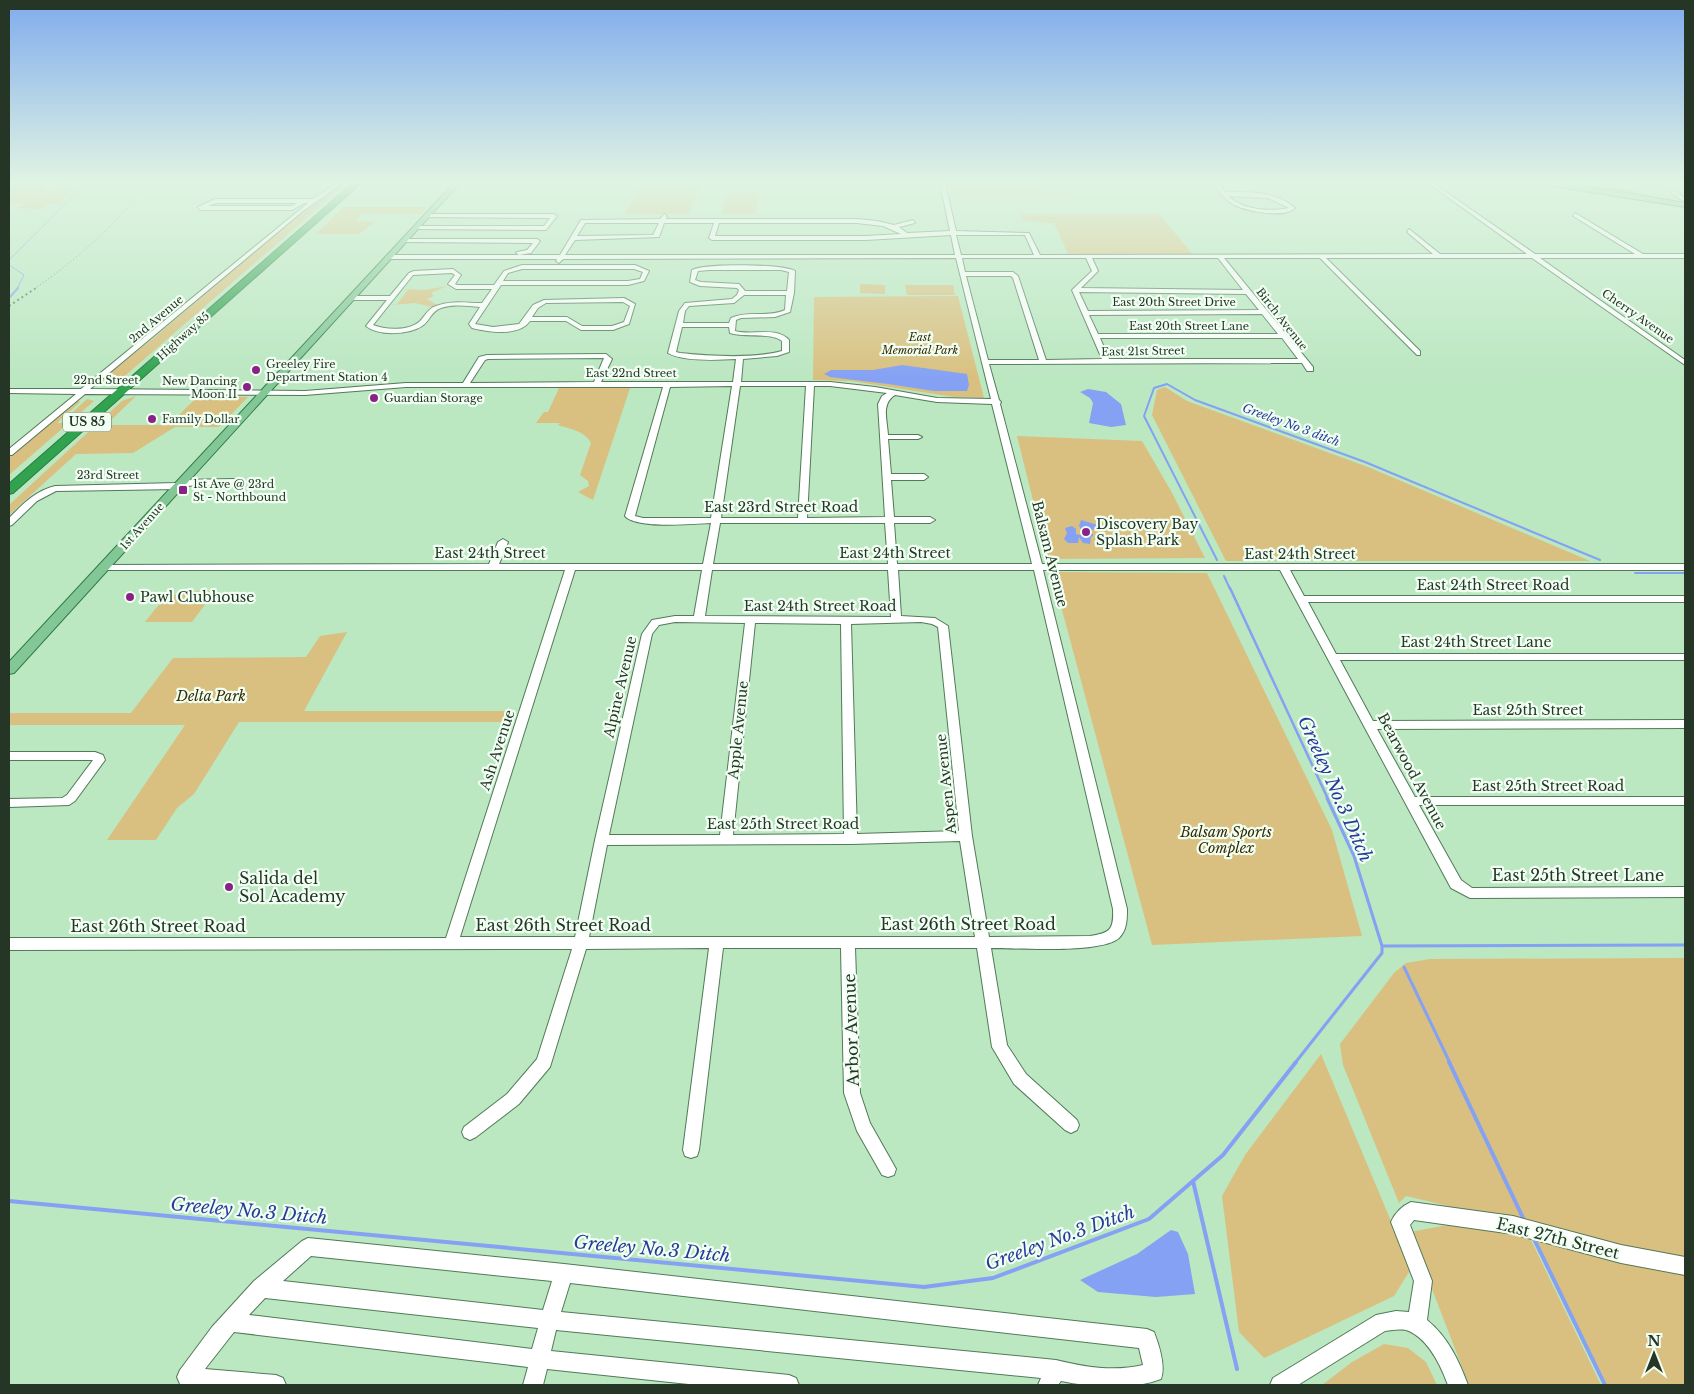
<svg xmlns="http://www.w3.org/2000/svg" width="1694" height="1394" font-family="'Libre Baskerville',serif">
  <rect width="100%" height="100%" fill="#bbe7c1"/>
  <!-- green -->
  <path fill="#d9c080" d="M343,183H347L119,381L106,386L98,384V382L156,336L304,210Z
    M642,183H700L689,214H625Z
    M971,183H1005L1008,188H1040L1042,193H1071L1073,196L952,195L948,184Z
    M1542,183C1555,183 1568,185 1581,186C1606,187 1632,186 1655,198Z
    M9,184L41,185L48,190L32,200L49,191L50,189L47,187L73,190L60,204H49L41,209L16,208L26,203L9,204Z
    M728,192H760L755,214H722Z
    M344,207H427L421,214H362L355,221L375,222L359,234H316Z
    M1020,214H1159L1194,256H1069L1054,223L1023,221Z
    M860,284L885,285V294L860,293Z
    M905,285H953L955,295H907Z
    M447,286L431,293L434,296L427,299L437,305L432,307L415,303L389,305L397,304L408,290L402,289L425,290Z
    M958,296L984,398L954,397L851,381L813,380L814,297Z
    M1165,387L1187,401L1368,467L1590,561H1226L1152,415L1157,390Z
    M559,388H630L593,500L578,492L589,486L588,481L580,475L591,443C585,431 570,429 558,425L560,423H536L544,412H548Z
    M136,396L106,425H169L198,396L248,397L219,427H175L133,453L76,454L9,515V505L122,401Z
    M87,399L94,401L9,475V457L72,404L77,400L80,402L57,423H61Z
    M1017,436L1142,441L1171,491L1205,558L1053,559L1047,557Z
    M1058,572L1207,573L1332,830L1362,936L1152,945L1054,580L1051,576L1052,573Z
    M189,591H215L192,622H145C160,603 164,596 189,591Z
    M347,632L304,711H513L509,722H239L194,794L177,808L156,840H107L185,725H9V713H131L173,658L306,657L320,636Z
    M1685,958V1262L1406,1196L1399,1203L1343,1065L1340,1044L1394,973L1406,963L1430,959Z
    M1321,1054L1411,1269L1394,1296L1264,1358L1239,1332L1222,1196L1245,1155Z
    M1480,1223L1537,1235L1685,1274V1385H1607L1534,1236L1531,1240L1601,1385H1469L1410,1232L1453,1224Z
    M1384,1344L1408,1348L1426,1362L1437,1385H1322L1352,1362Z"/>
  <!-- water -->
  <path fill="#84a1f4" d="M902,365L967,374L969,385L967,391H934L888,384L830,377L824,374L831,370H873Z
    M1088,389L1106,392L1121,404L1126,425L1111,427L1089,423L1093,403L1090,398L1080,392Z
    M1081,520L1101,526L1090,531V533L1093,534V536L1091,537L1090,544L1083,543L1079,537L1078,543H1068L1064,539L1067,533L1065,528L1072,526L1076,529V534L1081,535L1083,532L1079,526Z
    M1171,1230L1178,1232L1188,1254L1195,1294L1156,1297L1098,1292L1080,1280L1137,1254Z"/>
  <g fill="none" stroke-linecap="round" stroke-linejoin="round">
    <!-- stream-far4 -->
    <path stroke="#84a1f4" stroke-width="1" d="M299,219L330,194
      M9,260L80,189L61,185L62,183
      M9,265L24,275L17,289"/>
    <!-- stream-far3 -->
    <path stroke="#84a1f4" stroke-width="2" d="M9,298L18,288
      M1217,560L1144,416L1154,388L1167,384L1195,400L1365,462L1600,560
      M1635,573H1685
      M1224,576L1230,589"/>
    <!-- stream-far2 -->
    <path stroke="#84a1f4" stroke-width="2.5" d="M1230,588L1328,799"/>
    <!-- stream-far1 -->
    <path stroke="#84a1f4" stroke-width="3" d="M1382,946L1685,945
      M1404,967L1450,1063
      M1295,1063L1382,953V946L1354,856L1327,798"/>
    <!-- stream -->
    <path stroke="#84a1f4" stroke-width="4" d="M1449,1062L1524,1220
      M1193,1181L1237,1369
      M9,1201L924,1287L993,1278L1149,1219L1223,1155L1296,1062
      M1534,1239L1605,1385"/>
    <defs>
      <path id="minor" d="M337,183H343L303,211L90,389L305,391L406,383H463L479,357L487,355L606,354L612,359L601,382H733L736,359C719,360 683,362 668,353L679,311L685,303L732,299L737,295L739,290L737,288L700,286L690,282L692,270C704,263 784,264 795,271L794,293L790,312L775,317L741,318L736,320L735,331C753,336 776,326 789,340V352L777,356L743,359L741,382H830L875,387L937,398L991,399L956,258L563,259L559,263L556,261L557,259H388L385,257L388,255H560L581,220L660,219L664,214L667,216L666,219H857L877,221L894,225L913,220L915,223L899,227L907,233L950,231L940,183H945L956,231L1029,233L1040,255L1433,254L1407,232L1409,229L1440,254H1527L1428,183H1433L1535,254H1635L1573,216L1575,213L1643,254H1685V258H1540L1685,360V365L1532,258H1326L1420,351V355H1417L1320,258H1224L1313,367V371H1307L1302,363L989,364L999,400L1001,402L1000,404L1042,564H1685V570H1290L1304,596H1685V602H1308L1336,654H1685V660H1340L1373,721L1685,720V728L1377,729L1415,797H1685V805H1419L1461,880L1472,888L1685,887V897L1470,898L1451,888L1280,570H1043L1127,909C1127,919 1127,930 1119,938C1101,954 1017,948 991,948L1007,1045L1026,1074L1077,1120L1079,1125L1077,1130L1071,1133L1065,1130L1014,1084L995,1052L992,1047L977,948H855L860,1093L870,1123L896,1169L894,1175L888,1177L882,1175L857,1131L844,1093L841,948H723L699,1150L697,1156L691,1158L685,1156L683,1150L709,948L586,949L550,1067L519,1104L476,1137L470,1140L464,1137L462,1132L464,1127L507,1094L537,1059L572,949L9,950V938H446L565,570H105L100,567L102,565L489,564L498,542L503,539L508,542L499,564H703L711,523C693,524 636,529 625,516L663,387H406L305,395L85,394L12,455H9V449L76,394L9,393V389H81L308,203H304L292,210H200L198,207L215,199H313ZM216,203H297L291,206H208ZM585,223H659L653,235L577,236ZM664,223H714L709,238L712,240H866L951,235L955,255H565L575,240L659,237ZM719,223H857L883,226L901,234L866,236H715ZM956,235H1025L1034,255H961ZM962,258H1086L1092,271L1072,290L1102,359L1046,360L1018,276L1013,272H965ZM1092,258H1218L1243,290L1081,288L1098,271ZM709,270H781L789,272L787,291H745L739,284L701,282L695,280L698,271ZM966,276H1011L1013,278L1039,360H988ZM1079,292L1246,294L1259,310L1088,311ZM744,295H786L785,310C768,318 748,310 731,318L729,323H683L685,311L689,306L734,303ZM1262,314L1278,334H1098L1089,315ZM682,327H729L730,333C745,338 771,332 782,341V351C752,359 710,356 680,353L676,352ZM1100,338H1282L1298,359H1109ZM604,358L594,382L470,383L485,360L488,359ZM732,386L711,518H643L635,516L670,387ZM740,386H806L798,518H721ZM814,386H830L887,393L882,396L878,404L885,517L807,518ZM895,395L937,402L992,404L1032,564H897L894,523H930L935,520L930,517H894L891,480H924L928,477L924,474H891L888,439H918L922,437L918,435H888C887,419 881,404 895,395ZM720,523H885L888,564H713ZM575,570H702L694,616H675L652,620L642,634L595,840L575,937H460ZM712,570H888L891,617L705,616ZM898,570H1034L1113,909C1114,930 1110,933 1090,936L989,937L972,836L948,626L935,618L901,616ZM675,622L745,623L720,835H609L652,634L659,625ZM921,622L932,624L938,627L959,831L857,834L851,624ZM755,623L841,624L844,834L733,835ZM960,841L975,937H589L607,845L851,844Z
        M1213,183H1217L1226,192C1250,192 1276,191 1295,208C1285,219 1242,211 1231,203C1224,198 1217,189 1213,183ZM1228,196L1268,198L1289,208C1269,212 1243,210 1228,196Z
        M1673,190L1685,198V202L1671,193Z
        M425,214H554L557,216L546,230L413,229L415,226H544L550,218L423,217Z
        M403,239H537L540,241L531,253L519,255L516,253L517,252L527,250L533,243L401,242Z
        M522,265H635L649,271L644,281L628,285H501L475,324L493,327L519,324L533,305L544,300L624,298L635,304L629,324L613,330H581L566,321H530C519,337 488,332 472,328L469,324L480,307C467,306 453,304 441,308C431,311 430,321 422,326C409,335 378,336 366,326L387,300H351L348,298L351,296H390L409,273L414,271L453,269L461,275L455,284L457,285H494L504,271ZM522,269H634L643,272L640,279L628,281H503L508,273ZM452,273L455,275L448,284L456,289H492L482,303C467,303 451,300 436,306C427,309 425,317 419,322C408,331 385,330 373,325L413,275ZM623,302L630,306L624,322L612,326H582L567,317H532L538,308L546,303Z
        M236,479L239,480V484L182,486L178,489L56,491L37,501L12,525L9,526V518C23,504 35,491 55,486L177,483L181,480Z
        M9,752H95L103,755L105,760L75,801L69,805L9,807V799L62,798L67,795L93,760H9Z
        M1411,1202L1513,1216L1621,1245L1685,1257V1275L1621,1263L1513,1234L1414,1220L1410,1225L1432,1281L1427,1320C1448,1337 1459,1361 1468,1385H1448C1441,1366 1429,1340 1409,1331C1402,1328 1393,1330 1385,1331L1298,1385H1270L1273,1378L1376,1315L1396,1311L1409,1312L1414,1281L1391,1222C1395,1213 1402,1206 1411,1202Z
        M308,1238L564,1264L1147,1329L1154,1332C1159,1345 1166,1366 1161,1379C1133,1390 1089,1387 1061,1381L1058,1385H1038L1041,1378L556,1330L551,1351L789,1375L796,1378L799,1385H698L547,1369L543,1385H523L528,1367L234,1332L205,1369L276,1375L283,1378L286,1385L180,1384L177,1377L180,1370L212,1327L254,1281L302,1241ZM311,1256L552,1281L543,1310L283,1281ZM570,1283L1139,1348L1143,1365C1113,1372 1085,1367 1056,1360L561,1312ZM265,1298L538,1328L532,1349L249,1315Z"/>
      <path id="major" d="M454,183H460L14,673L9,674V662Z
        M1533,183H1549L1610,190L1685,203V207Z"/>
      <path id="highway" d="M353,183H361L13,493L9,494V484Z"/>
    </defs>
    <!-- minor casing -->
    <use href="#minor" stroke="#517a58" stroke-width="2"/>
    <!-- major casing -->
    <use href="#major" stroke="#2d7c42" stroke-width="2"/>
    <!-- highway casing -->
    <use href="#highway" stroke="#2d7c42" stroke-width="2"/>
    <!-- minor -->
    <use href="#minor" fill="#fff" fill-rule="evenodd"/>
    <!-- major -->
    <use href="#major" fill="#83c796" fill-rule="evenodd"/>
    <!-- highway -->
    <use href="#highway" fill="#31a250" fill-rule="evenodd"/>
    <!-- rail-far1 -->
    <path stroke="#5e7962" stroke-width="1" stroke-dasharray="1 2.5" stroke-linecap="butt" d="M34,289C78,259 115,225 148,183"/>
    <!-- rail -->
    <path stroke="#5e7962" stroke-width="2" stroke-dasharray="2 3" stroke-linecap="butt" d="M9,306L36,288"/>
  </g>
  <!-- sky -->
  <linearGradient id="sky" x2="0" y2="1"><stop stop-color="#80aced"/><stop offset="0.48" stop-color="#e0f4e3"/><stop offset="1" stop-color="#e0f4e3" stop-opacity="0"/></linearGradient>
  <rect width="1694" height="378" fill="url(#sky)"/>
  <!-- markers -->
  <g fill="#892187" stroke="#f1fff3" stroke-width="2">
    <circle cx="256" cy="370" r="5"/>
    <circle cx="247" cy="387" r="5"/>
    <circle cx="374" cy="398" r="5"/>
    <circle cx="152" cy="419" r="5"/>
    <rect x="178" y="485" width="10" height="10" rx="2.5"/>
    <circle cx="1086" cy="532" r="5"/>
    <circle cx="130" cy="597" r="5"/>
    <circle cx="229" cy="887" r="5"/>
  </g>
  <g text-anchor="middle" stroke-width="4.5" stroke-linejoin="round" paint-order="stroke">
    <!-- far-street labels -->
    <g font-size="11" fill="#253627" stroke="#f1fff3">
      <text x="1174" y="306">East 20th Street Drive</text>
      <text transform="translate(1638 316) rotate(35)" y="4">Cherry Avenue</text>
      <text transform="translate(156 319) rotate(-40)" y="4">2nd Avenue</text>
      <text transform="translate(1282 319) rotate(52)" y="4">Birch Avenue</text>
      <text x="1189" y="330">East 20th Street Lane</text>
      <text transform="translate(183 336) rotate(-42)" y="4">Highway 85</text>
      <text transform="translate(1143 351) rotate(-1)" y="4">East 21st Street</text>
      <text x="631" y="377">East 22nd Street</text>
      <text x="106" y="384">22nd Street</text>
      <text x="108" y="479">23rd Street</text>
      <text transform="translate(142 526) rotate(-48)" y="4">1st Avenue</text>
    </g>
    <!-- far-park labels -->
    <g font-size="11" font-style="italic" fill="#372900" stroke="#f1fff3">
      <text x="920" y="341">East<tspan x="920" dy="13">Memorial Park</tspan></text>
    </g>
    <!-- far-poi labels -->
    <g font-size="11" fill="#253627" stroke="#f1fff3" text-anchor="start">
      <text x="266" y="368">Greeley Fire<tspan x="266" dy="13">Department Station 4</tspan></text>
      <text x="237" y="385" text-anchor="end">New Dancing<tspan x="237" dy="13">Moon II</tspan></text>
      <text x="384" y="402">Guardian Storage</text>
      <text x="162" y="423">Family Dollar</text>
      <text x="193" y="488">1st Ave @ 23rd<tspan x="193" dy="13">St - Northbound</tspan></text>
    </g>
    <!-- shield labels -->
    <rect fill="#f1fff3" stroke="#627264" stroke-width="1" x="63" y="412.5" width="48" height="19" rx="4"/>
    <g font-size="12" font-weight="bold" fill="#253627">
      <text x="87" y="426">US 85</text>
    </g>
    <!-- far-water labels -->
    <g font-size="12" font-style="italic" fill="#273c9a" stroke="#f1fff3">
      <text transform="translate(1291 425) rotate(20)" y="4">Greeley No 3 ditch</text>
    </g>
    <!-- street labels -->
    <g font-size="14" fill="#253627" stroke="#f1fff3">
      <text x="781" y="512">East 23rd Street Road</text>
      <text x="490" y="558">East 24th Street</text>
      <text x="895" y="558">East 24th Street</text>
      <text transform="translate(1050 554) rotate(76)" y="5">Balsam Avenue</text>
      <text x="1300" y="559">East 24th Street</text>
      <text x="1493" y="590">East 24th Street Road</text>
      <text x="820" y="611">East 24th Street Road</text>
      <text x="1476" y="647">East 24th Street Lane</text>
      <text transform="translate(620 687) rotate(-77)" y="5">Alpine Avenue</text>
      <text x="1528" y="715">East 25th Street</text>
      <text transform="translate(738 730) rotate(-84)" y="5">Apple Avenue</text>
      <text transform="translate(497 750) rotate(-72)" y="5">Ash Avenue</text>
      <text transform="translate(1412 771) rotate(62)" y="5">Bearwood Avenue</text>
      <text transform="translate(946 784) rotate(-96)" y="5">Aspen Avenue</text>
      <text x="1548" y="791">East 25th Street Road</text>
      <text x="783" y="829">East 25th Street Road</text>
    </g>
    <!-- poi labels -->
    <g font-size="14" fill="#253627" stroke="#f1fff3" text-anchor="start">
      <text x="1096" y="529">Discovery Bay<tspan x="1096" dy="16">Splash Park</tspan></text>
      <text x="140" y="602">Pawl Clubhouse</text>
    </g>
    <!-- park labels -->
    <g font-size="14" font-style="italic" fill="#372900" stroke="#f1fff3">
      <text x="211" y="701">Delta Park</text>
      <text x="1226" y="837">Balsam Sports<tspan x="1226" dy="16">Complex</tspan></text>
    </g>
    <!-- near-street labels -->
    <g font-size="16" fill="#253627" stroke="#f1fff3">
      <text x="1578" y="881">East 25th Street Lane</text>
      <text x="968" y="930">East 26th Street Road</text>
      <text x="563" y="931">East 26th Street Road</text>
      <text x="158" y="932">East 26th Street Road</text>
      <text transform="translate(851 1030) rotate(-92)" y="6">Arbor Avenue</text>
      <text transform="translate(1558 1238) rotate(14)" y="6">East 27th Street</text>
    </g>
    <!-- near-poi labels -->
    <g font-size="16" fill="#253627" stroke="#f1fff3" text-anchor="start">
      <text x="239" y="884">Salida del<tspan x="239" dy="18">Sol Academy</tspan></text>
    </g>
    <!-- near-water labels -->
    <g font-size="18" font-style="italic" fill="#273c9a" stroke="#f1fff3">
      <text transform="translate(1335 789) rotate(66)" y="6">Greeley No.3 Ditch</text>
      <text transform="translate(249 1211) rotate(5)" y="6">Greeley No.3 Ditch</text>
      <text transform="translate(1060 1238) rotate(-20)" y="6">Greeley No.3 Ditch</text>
      <text transform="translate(652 1249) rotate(5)" y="6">Greeley No.3 Ditch</text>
    </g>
  </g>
  <!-- border -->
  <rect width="1694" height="1394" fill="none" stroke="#253627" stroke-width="20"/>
  <!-- north arrow -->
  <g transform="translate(1654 1354)" stroke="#f1fff3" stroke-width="4" paint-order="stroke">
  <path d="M0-4L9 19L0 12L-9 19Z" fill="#253627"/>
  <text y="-8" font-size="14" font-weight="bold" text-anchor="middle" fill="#253627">N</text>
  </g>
</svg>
